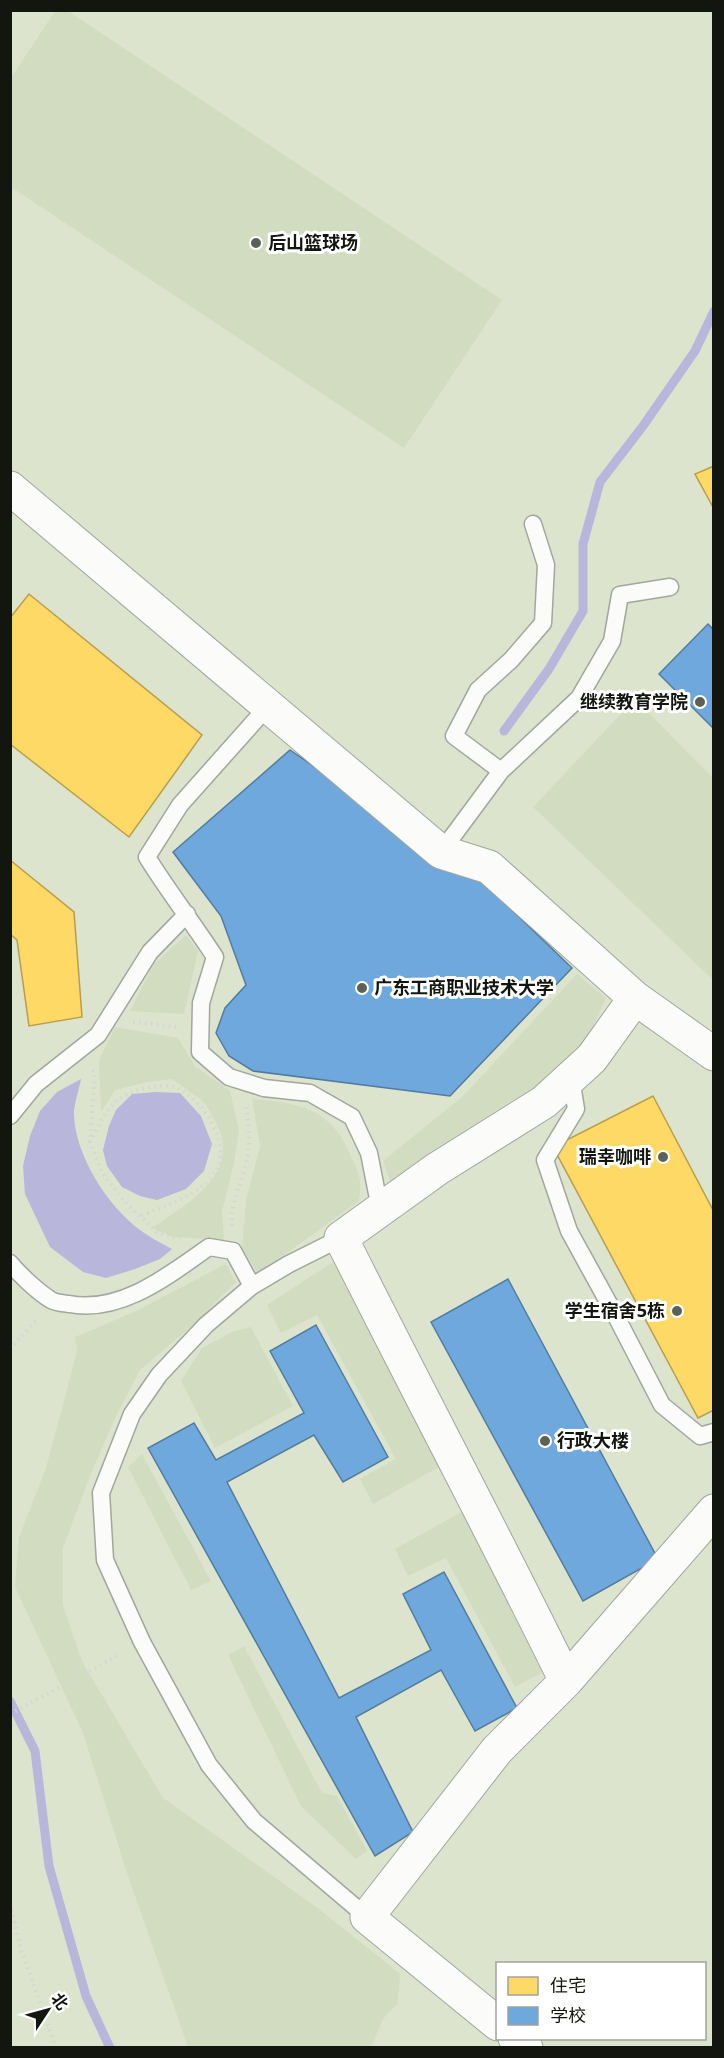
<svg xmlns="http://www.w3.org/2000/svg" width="724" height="2058" font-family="'Open Sans','Noto Sans SC',sans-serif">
  <rect width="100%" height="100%" fill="#e3e8db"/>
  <!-- built -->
  <path fill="#dce4ce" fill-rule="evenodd" d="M11,11L714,12L713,2047L11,2048ZM498,1964H704V2038H498Z"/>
  <!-- green -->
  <path fill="#d2dcc1" d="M55,11H68L502,300L404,448L11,187V78Z
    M635,699L713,778V980L533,807Z
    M186,935L198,951L184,1014L130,1011L154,964Z
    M577,974L606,998L587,1040L537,1088L391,1183L383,1161L462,1097Z
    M115,1027L178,1038L195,1066L230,1091L239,1130L234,1163L222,1212L224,1240L173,1237L152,1228C189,1203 244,1172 215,1121C211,1114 208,1106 202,1101C193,1093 182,1087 172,1079L148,1082L115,1090L101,1112L99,1060Z
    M252,1099C300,1103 331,1108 351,1156C360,1177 362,1178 359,1201L258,1274L242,1247L246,1200L260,1146Z
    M333,1262L439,1467L373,1504L360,1479L396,1459L317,1315L281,1333L267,1305Z
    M226,1264L236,1282L193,1325L140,1370L114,1420L90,1476L63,1548V1605L82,1661L163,1798L315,1906L400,1974L398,2003L383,2019L371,2047H188L128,1876L83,1733L15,1587L19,1537L45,1471L63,1405L77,1350L75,1337L134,1312Z
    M251,1327L293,1406L215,1448L181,1381L202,1348L232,1332Z
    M142,1454L211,1581L191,1590L128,1467Z
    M465,1510L545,1671L515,1687L446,1558L408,1576L395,1549Z
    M244,1646L322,1793L337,1796L367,1851L356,1859L301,1806L228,1655Z"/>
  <!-- water -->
  <path fill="#b8b6db" d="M81,1079C79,1089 75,1101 74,1111C73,1152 107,1206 140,1230C149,1237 161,1243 172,1249L160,1259L135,1269L106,1278L83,1272L50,1247L25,1194L23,1166L30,1136L40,1111L57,1092Z
    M156,1092L180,1093L201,1116L212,1144L204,1171L186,1189L157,1200L140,1196L122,1187L107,1166L103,1150L109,1126L116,1110L132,1094Z"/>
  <!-- homes -->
  <path fill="#ffd966" stroke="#b89e4c" stroke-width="1.5" d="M714,466V509L695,474Z
    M29,594L202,735L129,837L10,744V618Z
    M10,860L74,912L82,1017L29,1026L17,940L10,934Z
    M653,1096L714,1212V1410L698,1418L553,1147Z"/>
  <!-- schools -->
  <path fill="#6fa8dc" stroke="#537c9e" stroke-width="1.5" d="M708,624L714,630V729L659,674Z
    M290,750L483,882L572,968L450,1096L253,1071L229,1056L216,1033L225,1008L246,985L221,916L173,852Z
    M508,1279L658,1559L583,1601L431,1322Z
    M316,1325L388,1457L343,1482L314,1435L227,1482L339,1698L431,1650L403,1594L444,1572L517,1708L475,1731L441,1670L356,1717L413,1832L375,1856L148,1448L194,1423L216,1460L304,1413L270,1351Z"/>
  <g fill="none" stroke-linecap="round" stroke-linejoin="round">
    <!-- stream -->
    <path stroke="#b8b6db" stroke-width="9" d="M504,731L549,669L583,611V544L600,482L643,426L695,351L714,311
      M10,1701L35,1751L49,1866L86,1996L110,2048"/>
    <defs>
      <path id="service" d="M269,705L180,805L147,857C168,891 193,923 215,957L201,1003L200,1052L229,1077L264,1088L310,1093L352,1117L369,1153L380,1209
        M501,771L454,736L478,690L511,660L543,623L546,565L533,524
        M441,852L501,771L579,698L612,641L620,595L670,587
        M571,1078L576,1109L545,1160L569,1231L618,1320L662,1405L700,1436L714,1432
        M10,1116L36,1084L98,1035L150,952L187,914
        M341,1238L289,1264L252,1286L206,1325L159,1375L132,1414L101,1493L105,1560L142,1642L209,1765L254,1821L367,1917
        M10,1263C20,1275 38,1292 51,1300C56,1303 63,1303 69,1304C121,1314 169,1275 209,1247L233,1251L252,1286"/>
      <path id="minor" d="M10,488L441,852L489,867L635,998L714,1054
        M566,1681L714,1511
        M498,2024L367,1917L497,1750L566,1681C493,1532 415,1386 341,1238L437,1169L544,1102L592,1058L635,998
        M515,2038L526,2048"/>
    </defs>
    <!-- service casing -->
    <use href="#service" stroke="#a2a69c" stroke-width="19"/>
    <!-- minor casing -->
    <use href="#minor" stroke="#a2a69c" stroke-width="35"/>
    <!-- path -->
    <path stroke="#d5d6d2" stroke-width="4" stroke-dasharray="1.5 4.5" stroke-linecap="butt" d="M133,1022L179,1027
      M93,1070L95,1073L90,1142L102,1173L124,1201L158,1233L180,1239
      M90,1142C98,1127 107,1107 122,1097C133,1089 167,1082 179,1089C204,1100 233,1147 215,1173C199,1195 164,1207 140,1216
      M232,1226C230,1203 242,1182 247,1160C251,1142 249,1126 246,1107
      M10,1349L38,1318
      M10,1714L121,1654
      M10,1904L21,1949L56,2048"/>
    <!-- service -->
    <use href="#service" stroke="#fbfcfa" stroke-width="16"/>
    <!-- minor -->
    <use href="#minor" stroke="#fbfcfa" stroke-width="33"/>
  </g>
  <!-- markers -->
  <g fill="#5c6056" stroke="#fff" stroke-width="2">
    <circle cx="256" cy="243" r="6"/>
    <circle cx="700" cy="702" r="6"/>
    <circle cx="362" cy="988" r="6"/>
    <circle cx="663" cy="1157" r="6"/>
    <circle cx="677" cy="1311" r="6"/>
    <circle cx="545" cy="1441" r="6"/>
  </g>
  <g text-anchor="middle" stroke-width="6" stroke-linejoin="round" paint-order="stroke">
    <!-- poi labels -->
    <g font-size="18" font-weight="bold" fill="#13160e" stroke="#fff" text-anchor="start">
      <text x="268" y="249">后山篮球场</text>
      <text x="688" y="708" text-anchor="end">继续教育学院</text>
      <text x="374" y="994">广东工商职业技术大学</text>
      <text x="651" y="1163" text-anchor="end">瑞幸咖啡</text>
      <text x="665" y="1317" text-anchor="end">学生宿舍5栋</text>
      <text x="557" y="1447">行政大楼</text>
    </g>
  </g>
  <!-- border -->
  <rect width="724" height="2058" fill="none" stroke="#13160e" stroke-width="24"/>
  <!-- legend -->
  <rect x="496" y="1962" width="210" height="78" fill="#ffffff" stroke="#a1a29f" stroke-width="1.5"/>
  <rect x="508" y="1977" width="30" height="18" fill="#ffd966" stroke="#a1a29f" stroke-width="1.5"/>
  <text x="550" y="1992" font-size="18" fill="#13160e">住宅</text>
  <rect x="508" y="2007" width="30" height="18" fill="#6fa8dc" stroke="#a1a29f" stroke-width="1.5"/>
  <text x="550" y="2022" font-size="18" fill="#13160e">学校</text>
  <!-- north arrow -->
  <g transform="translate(48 2010) rotate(54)" stroke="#ffffff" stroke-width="4.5" paint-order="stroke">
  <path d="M0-4.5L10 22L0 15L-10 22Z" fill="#13160e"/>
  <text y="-9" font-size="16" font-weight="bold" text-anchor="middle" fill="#13160e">北</text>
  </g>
</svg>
